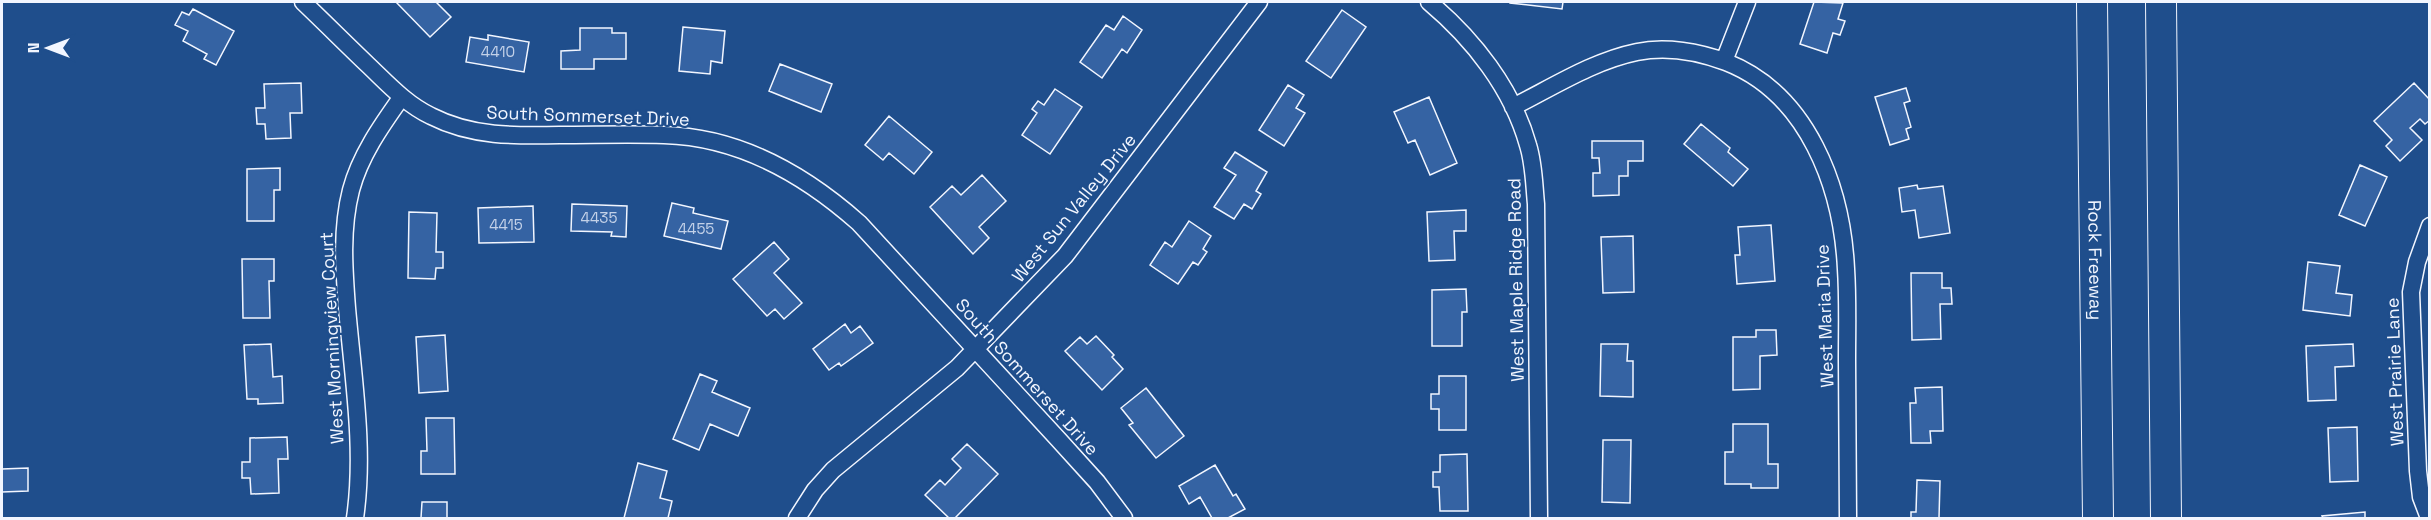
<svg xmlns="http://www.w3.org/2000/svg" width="2431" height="520" font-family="'Space Grotesk',sans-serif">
  <rect width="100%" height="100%" fill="#1f4e8c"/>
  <!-- building -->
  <path fill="#3563a3" stroke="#f2f6ff" stroke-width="1.5" d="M396,2H436L451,17L430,37Z
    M1510,2H1563L1562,9L1510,3Z
    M1814,2L1843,3L1838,19L1845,21L1840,35L1833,33L1827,53L1800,44Z
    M193,9L234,31L216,65L204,59L207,54L183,41L188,31L175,25L182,12L189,15Z
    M1342,10L1366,27L1331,78L1306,61Z
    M1123,16L1142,30L1127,53L1122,49L1102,78L1080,62L1106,25L1114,30Z
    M683,27L725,31L722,63L711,61L710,74L679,71Z
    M580,28H612V33H626V59H594V69H561V51L580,50Z
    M488,35L529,42L524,72L466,62L470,37L488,40Z
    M780,64L832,84L821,112L769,91Z
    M301,83L302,113H290L291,138L266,139L265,124H257L256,108H265L264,84Z
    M2414,83L2430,100V120L2425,124L2420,119L2410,128L2422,140L2400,161L2386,146L2392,140L2374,121Z
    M1288,85L1304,95L1296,108L1305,113L1284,146L1259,130Z
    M1906,88L1910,101L1904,103L1911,127L1906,129L1909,139L1890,145L1875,97Z
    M1055,89L1082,107L1050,154L1022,135L1037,113L1032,109L1038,101L1044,105Z
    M1429,97L1457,163L1430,175L1415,140L1408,143L1394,112Z
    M889,116L932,152L914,174L889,153L883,160L865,145Z
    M1701,124L1730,148L1728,152L1748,169L1733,186L1684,144Z
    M1592,141H1643V161H1628V176H1619V195L1593,196V173H1600L1599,158H1592Z
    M1235,152L1267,172L1256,191L1261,194L1252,209L1244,204L1234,219L1214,207L1236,175L1224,168Z
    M2360,165L2387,177L2365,226L2339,215Z
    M280,168V190H274V221H247V169Z
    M982,175L1006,201L979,227L989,238L973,254L930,207L952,186L961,195Z
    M1917,185L1918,189L1943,186L1950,233L1919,238L1915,210L1902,212L1899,188Z
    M672,203L694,208L693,213L728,221L721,249L664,236Z
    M572,204L627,206L626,237L611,236L612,232L571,231Z
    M533,206L534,242L479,243L478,208Z
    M1466,210V231H1454L1455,260L1429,261L1427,212Z
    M409,212L437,213L436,252H443V268H436L435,279L408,278Z
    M1189,221L1211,236L1203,249L1207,252L1198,265L1193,262L1178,284L1150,265L1165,242L1172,247Z
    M1771,225L1775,281L1737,284L1735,255H1740L1738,227Z
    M1633,236L1634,292L1603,293L1601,237Z
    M774,242L789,259L774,273L802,303L784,319L775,309L767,316L733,279Z
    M242,259H274V281H269L270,318H243Z
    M2308,262L2340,266L2336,293L2352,295L2350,316L2303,310Z
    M1911,273H1942V288H1951L1952,304H1940L1941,339L1912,340Z
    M1466,289L1467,312H1462V346H1432V290Z
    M845,324L851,333L860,326L873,343L841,366L839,363L829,370L813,349Z
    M1756,330H1776L1777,355L1760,356V389L1733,390V337H1756Z
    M445,335L448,391L419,393L416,337Z
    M1096,336L1114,355L1112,357L1123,369L1102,390L1065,351L1080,337L1087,344Z
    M271,344L273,377L282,376L283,403L258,404V399H247L244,345Z
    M1601,344H1628L1627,361H1633V397L1600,396Z
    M2353,344L2354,366L2335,367L2336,400L2308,401L2306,346Z
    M700,374L717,381L712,392L750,408L738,436L710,424L699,450L673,439Z
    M1439,376H1466V430H1439V409H1431V394H1439Z
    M1942,387L1943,431H1930L1931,443H1911L1910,403H1916L1915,388Z
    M1146,388L1184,436L1156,458L1129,425L1133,423L1121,408Z
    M426,418H454L455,474H421V451H427Z
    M1733,424H1768V464H1778V488H1751V484H1725V452H1733Z
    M2357,427L2358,481L2330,482L2328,428Z
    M287,437L288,459H278L279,493L251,494L250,478H242V462H250V438Z
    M1603,440H1631L1630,503L1602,502Z
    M967,444L998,474L955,518H949L925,495L940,480L945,485L961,468L952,459Z
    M1467,454L1468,511H1440L1439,487H1433V472H1440V455Z
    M638,463L667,471L660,498L672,501L668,518H624Z
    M1215,465L1233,496L1236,494L1245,509L1228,518H1212L1200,497L1189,504L1179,486Z
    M28,468V491L2,492V469Z
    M1917,480L1940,481L1939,518H1911V512H1916Z
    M422,502H447V518H421Z
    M2365,512V518H2323L2322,516Z"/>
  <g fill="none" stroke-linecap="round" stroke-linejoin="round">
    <defs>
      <path id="street" d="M303,2C325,23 346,44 368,65C388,84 406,104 431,116C472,137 515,136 560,135C594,135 629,134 664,135C739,137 805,175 859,223L1058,439L1097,482L1124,518
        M1429,2C1473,39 1512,88 1528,145C1534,164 1534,184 1536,204L1539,518
        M1724,61L1747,2
        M1513,107C1553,87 1593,61 1637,52C1666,46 1699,52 1726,62C1808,94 1842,187 1846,269C1848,299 1847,330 1847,360C1847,413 1848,466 1848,518
        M355,518C365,450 353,377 347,308C344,269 341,229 351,190C360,156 381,126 401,98
        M797,518L815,490L833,470L957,368L1065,256L1259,2
        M2429,518L2421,497L2418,471L2411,292L2417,262L2430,226"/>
      <g id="highway">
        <path id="s1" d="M2092,2L2098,518"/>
        <path d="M2161,2L2166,518"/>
      </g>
    </defs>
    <!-- street casing -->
    <use href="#street" stroke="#f2f6ff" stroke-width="19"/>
    <!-- highway casing -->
    <use href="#highway" stroke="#f2f6ff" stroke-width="32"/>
    <!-- street -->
    <use href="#street" stroke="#1f4e8c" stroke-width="16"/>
    <!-- highway -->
    <use href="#highway" stroke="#1f4e8c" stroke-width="30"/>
  </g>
  <g text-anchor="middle" stroke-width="4.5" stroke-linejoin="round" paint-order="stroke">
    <!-- number labels -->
    <g font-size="15" fill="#c3d1e8">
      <text x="498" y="57">4410</text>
      <text x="599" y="223">4435</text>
      <text x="506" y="230">4415</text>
      <text x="696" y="234">4455</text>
    </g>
    <!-- street labels -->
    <g font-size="18" fill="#f2f6ff" stroke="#1f4e8c">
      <text transform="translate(588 116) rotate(2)" y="6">South Sommerset Drive</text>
      <text transform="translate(1074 208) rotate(-51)" y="6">West Sun Valley Drive</text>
      <text dy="6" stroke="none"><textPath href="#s1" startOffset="258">Rock Freeway</textPath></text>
      <text transform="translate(1516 280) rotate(-91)" y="6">West Maple Ridge Road</text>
      <text transform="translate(1825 316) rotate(-92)" y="6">West Maria Drive</text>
      <text transform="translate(332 338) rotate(-93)" y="6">West Morningview Court</text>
      <text transform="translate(2395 372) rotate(-92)" y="6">West Prairie Lane</text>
      <text transform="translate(1027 377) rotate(48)" y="6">South Sommerset Drive</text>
    </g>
  </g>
  <!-- border -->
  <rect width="2431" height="520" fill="none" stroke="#f2f6ff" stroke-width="6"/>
  <!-- north arrow -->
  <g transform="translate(48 48) rotate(270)" stroke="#1f4e8c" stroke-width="4.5" paint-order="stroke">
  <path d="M0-4.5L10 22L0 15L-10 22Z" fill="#f2f6ff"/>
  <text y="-9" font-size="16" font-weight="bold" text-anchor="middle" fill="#f2f6ff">N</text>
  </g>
</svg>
